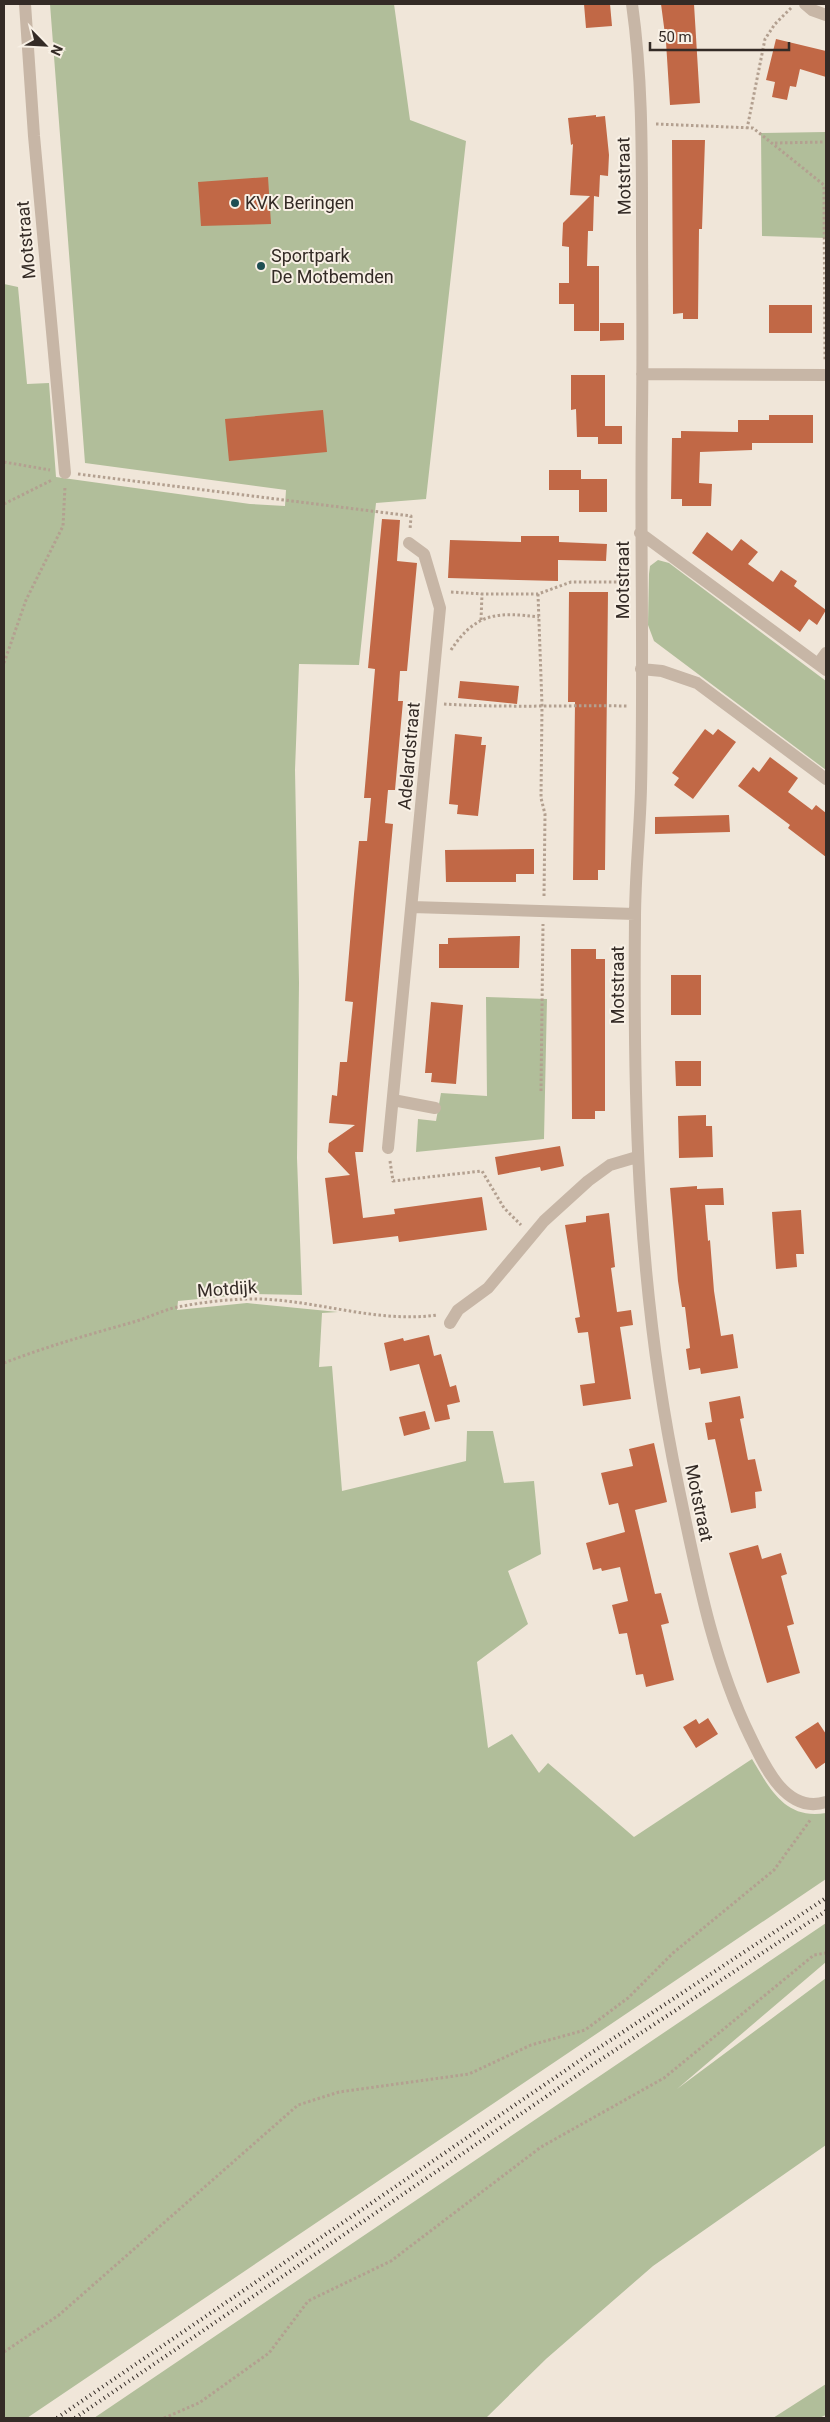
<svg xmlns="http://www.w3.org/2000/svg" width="830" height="2422" font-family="Roboto,sans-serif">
  <rect width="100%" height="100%" fill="#f0e6d9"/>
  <!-- green -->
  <path fill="#b1be9a" d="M50,4H394L410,120L466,141L426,499L376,503L359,665L299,664L295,770L299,983L297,1158L302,1295L251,1294L178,1301L177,1310L247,1303L338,1312L322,1313L319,1367L332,1366L342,1491L466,1461L467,1431H493L504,1483L534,1481L541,1554L508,1571L528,1624L477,1662L488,1748L512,1734L539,1773L548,1763L634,1837L752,1759C770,1789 785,1820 826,1813V1879L27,2418H4V284L18,287L27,384L49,383L56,477L250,504L285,506L286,490L85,463Z
    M826,132V238L762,236L761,133Z
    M658,560L669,563L826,681V770L654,641L648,625L649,574L650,566Z
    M486,997L547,999L544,1139L416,1152L418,1119L436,1121L441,1093L487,1096Z
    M826,1923V1962L677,2089L826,1978V2145L653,2266L546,2359L486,2418H94Z
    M826,2384V2415L819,2418H773Z"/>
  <!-- building -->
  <path fill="#c16846" d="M584,4H610L612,26L586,28Z
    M661,4H694L700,103L670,105L666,42Z
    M776,39L826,51V77L800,69L796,87L790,86L787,100L772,97L775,82L766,80Z
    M596,115V117L605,116L609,155L608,176L600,175L599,197L594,196L593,231H588L587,266H599V331H574V304H559V283H569V247L562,246L563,223L590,196L570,195L573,144L571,145L568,118Z
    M672,140H705L702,229H699L698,319H683V313L673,314Z
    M268,177L271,224L201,226L198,182Z
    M769,305H812V333H769Z
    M600,323H624V340L600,341Z
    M571,375H605V426H622V444H598V437H577L576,409L571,410Z
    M323,410L327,452L229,461L225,419Z
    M769,415H813V443H752V450L700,452L699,483L712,484L711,506H682V499H671L672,438H681V431L738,432V420H769Z
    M549,470H581V479H607V512H579V490H549Z
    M382,519L400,520L397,561L417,563L407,671H400L398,701H403L395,790H388L385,823L393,824L363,1152H355L363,1218L395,1214L394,1209L482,1197L487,1230L399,1242L398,1236L333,1244L325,1178L350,1175L328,1152L329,1143L355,1125L329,1123L332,1095L337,1096L340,1062H347L353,1002L345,1001L354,894L359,841H367L371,798H364L375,669L368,668Z
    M707,532L732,551L741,539L758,552L748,564L773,582L781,570L797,581L794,586L826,610L817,625L809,619L800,632L692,553Z
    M521,536H559V542L607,544L606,561L558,560V581L448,578L450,540L521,542Z
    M569,592H608L605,870H598V880H573L575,702H568Z
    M460,681L519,686L517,704L458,698Z
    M705,729L713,735L718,729L736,742L693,799L674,785L679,778L672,773Z
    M455,734L482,737L481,745H486L478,816L457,814L458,805L449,804Z
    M770,757L798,778L788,792L812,810L816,805L826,813V857L788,828L790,825L738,786L753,767L759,772Z
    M729,815L730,832L655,834V817Z
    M534,849V874H516V882H446L445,850Z
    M520,936L519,968H439V944H448V938Z
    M571,949H596V959H605V1111H595V1119H572Z
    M671,975H701V1015H671Z
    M431,1002L463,1005L456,1084L431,1082L432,1073H425Z
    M675,1061H701V1086H676Z
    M706,1115V1126H712L713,1157L679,1158L678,1116Z
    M560,1146L564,1166L541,1171L540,1167L498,1175L495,1157Z
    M697,1186V1189L723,1188L724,1205H705L708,1241L710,1240L714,1291L721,1336L733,1334L738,1368L701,1374L700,1368L689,1370L686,1349L690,1348L685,1307H682L678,1281L670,1188Z
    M801,1210L804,1254H796L797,1267L776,1269L772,1212Z
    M609,1213L615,1267L611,1268L617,1312L631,1310L633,1325L620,1327L631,1399L583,1406L580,1385L595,1383L588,1332L578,1333L575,1318L580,1317L565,1225L586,1222V1216Z
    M429,1335L434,1356L441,1354L450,1387L456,1385L460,1402L447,1405L450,1419L435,1422L419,1364L390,1371L384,1343L403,1338L404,1341Z
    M740,1396L744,1418L740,1419L748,1460L755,1459L762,1491L755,1492L756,1508L731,1513L715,1439L708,1440L705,1423L712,1422L709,1402Z
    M425,1411L430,1429L404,1436L399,1417Z
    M654,1443L667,1502L635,1510L655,1594L661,1593L669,1623L661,1625L674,1680L646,1687L643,1674L636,1675L627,1633L619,1634L612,1605L628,1601L620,1567L602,1571L601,1568L593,1570L586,1543L625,1532L618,1503L609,1505L601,1473L633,1466L629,1449Z
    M758,1545L762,1559L781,1553L787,1574L781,1576L794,1624L787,1626L800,1673L767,1683L729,1553Z
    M708,1718L718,1734L696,1748L683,1727L696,1719L699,1724Z
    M818,1722L826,1734V1762L816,1769L795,1737Z"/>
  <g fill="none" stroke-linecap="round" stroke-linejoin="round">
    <!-- path -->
    <path stroke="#b3a090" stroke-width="3" stroke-dasharray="2.5 2.5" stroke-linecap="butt" d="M656,124L753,128L824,185L825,360
      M747,129L765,39L775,24L792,7
      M775,143L826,142
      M4,462L50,470
      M78,474L411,516L410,530
      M4,504L52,480
      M451,592L482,594
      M538,594L542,705L541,798L545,814L544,896
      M481,620L482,594H538L571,582H627
      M451,650C476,612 498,612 539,617
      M4,663L26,600L63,526L65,486
      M444,704C505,708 566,705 628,706
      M541,1091L543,924
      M390,1161L393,1181L482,1171L504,1208L521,1225
      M4,1363C45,1347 87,1335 130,1323C145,1319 159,1312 173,1308C196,1303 222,1300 245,1299C310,1297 373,1324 437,1315
      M4,2352L59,2315L298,2105L339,2092L469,2074L531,2045L585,2030L628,1998L673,1953L774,1870L811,1819
      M164,2418L199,2403L269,2353L308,2301L391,2261L541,2147L664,2078L814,1955L826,1953"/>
    <!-- minor -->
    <path stroke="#c7b6a6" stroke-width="12" d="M25,4L34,136L65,473
      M632,4C642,74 642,147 642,218C642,284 643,349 642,414C640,539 644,664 641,788C640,831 635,875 635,919C633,1112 638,1295 678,1485C696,1570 712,1658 750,1736C764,1765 786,1815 826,1802
      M805,4L812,10L826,15
      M642,374L826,375
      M640,533L826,670
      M818,664L826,653
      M641,669L662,671L697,683L826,779
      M412,907L635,914
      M393,1100L435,1108
      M388,1148L440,608L424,554L409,543
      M450,1323L458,1310L488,1288L544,1221L588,1181L610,1165L637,1157"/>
    <!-- rail -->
    <path stroke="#342b26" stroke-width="4" stroke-dasharray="1 4" stroke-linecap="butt" d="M57,2418L585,2057L826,1898
      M75,2418L591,2066L826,1911"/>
  </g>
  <!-- markers -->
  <g fill="#1e4e53" stroke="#f8f0e5" stroke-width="2">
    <circle cx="235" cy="203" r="5"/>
    <circle cx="261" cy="266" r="5"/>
  </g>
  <g text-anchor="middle" stroke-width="4" stroke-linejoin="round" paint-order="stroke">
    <!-- street labels -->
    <g font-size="18" fill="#342b26" stroke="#f8f0e5">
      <text transform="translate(624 176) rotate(-91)" y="6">Motstraat</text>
      <text transform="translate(26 240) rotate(-95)" y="6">Motstraat</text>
      <text transform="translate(623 580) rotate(-90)" y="6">Motstraat</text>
      <text transform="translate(409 756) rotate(-85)" y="6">Adelardstraat</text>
      <text transform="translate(618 985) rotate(-90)" y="6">Motstraat</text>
      <text transform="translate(227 1289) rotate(-4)" y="6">Motdijk</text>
      <text transform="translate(699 1503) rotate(78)" y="6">Motstraat</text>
    </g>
    <!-- poi labels -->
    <g font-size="18" fill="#342b26" stroke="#f8f0e5" text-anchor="start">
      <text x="245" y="209">KVK Beringen</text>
      <text x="271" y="262">Sportpark<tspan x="271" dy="21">De Motbemden</tspan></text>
    </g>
  </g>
  <!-- border -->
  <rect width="830" height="2422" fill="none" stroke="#342b26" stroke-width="10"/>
  <!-- north arrow -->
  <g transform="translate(45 45) rotate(114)" stroke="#f8f0e5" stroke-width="4" paint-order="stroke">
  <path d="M0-4L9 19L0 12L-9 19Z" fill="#342b26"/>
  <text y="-8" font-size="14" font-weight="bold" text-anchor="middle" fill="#342b26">N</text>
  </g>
  <!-- scale -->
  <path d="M650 42v8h139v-8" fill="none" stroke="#342b26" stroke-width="2.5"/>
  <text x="658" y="42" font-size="15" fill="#342b26" stroke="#f8f0e5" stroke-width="4" paint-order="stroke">50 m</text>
</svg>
